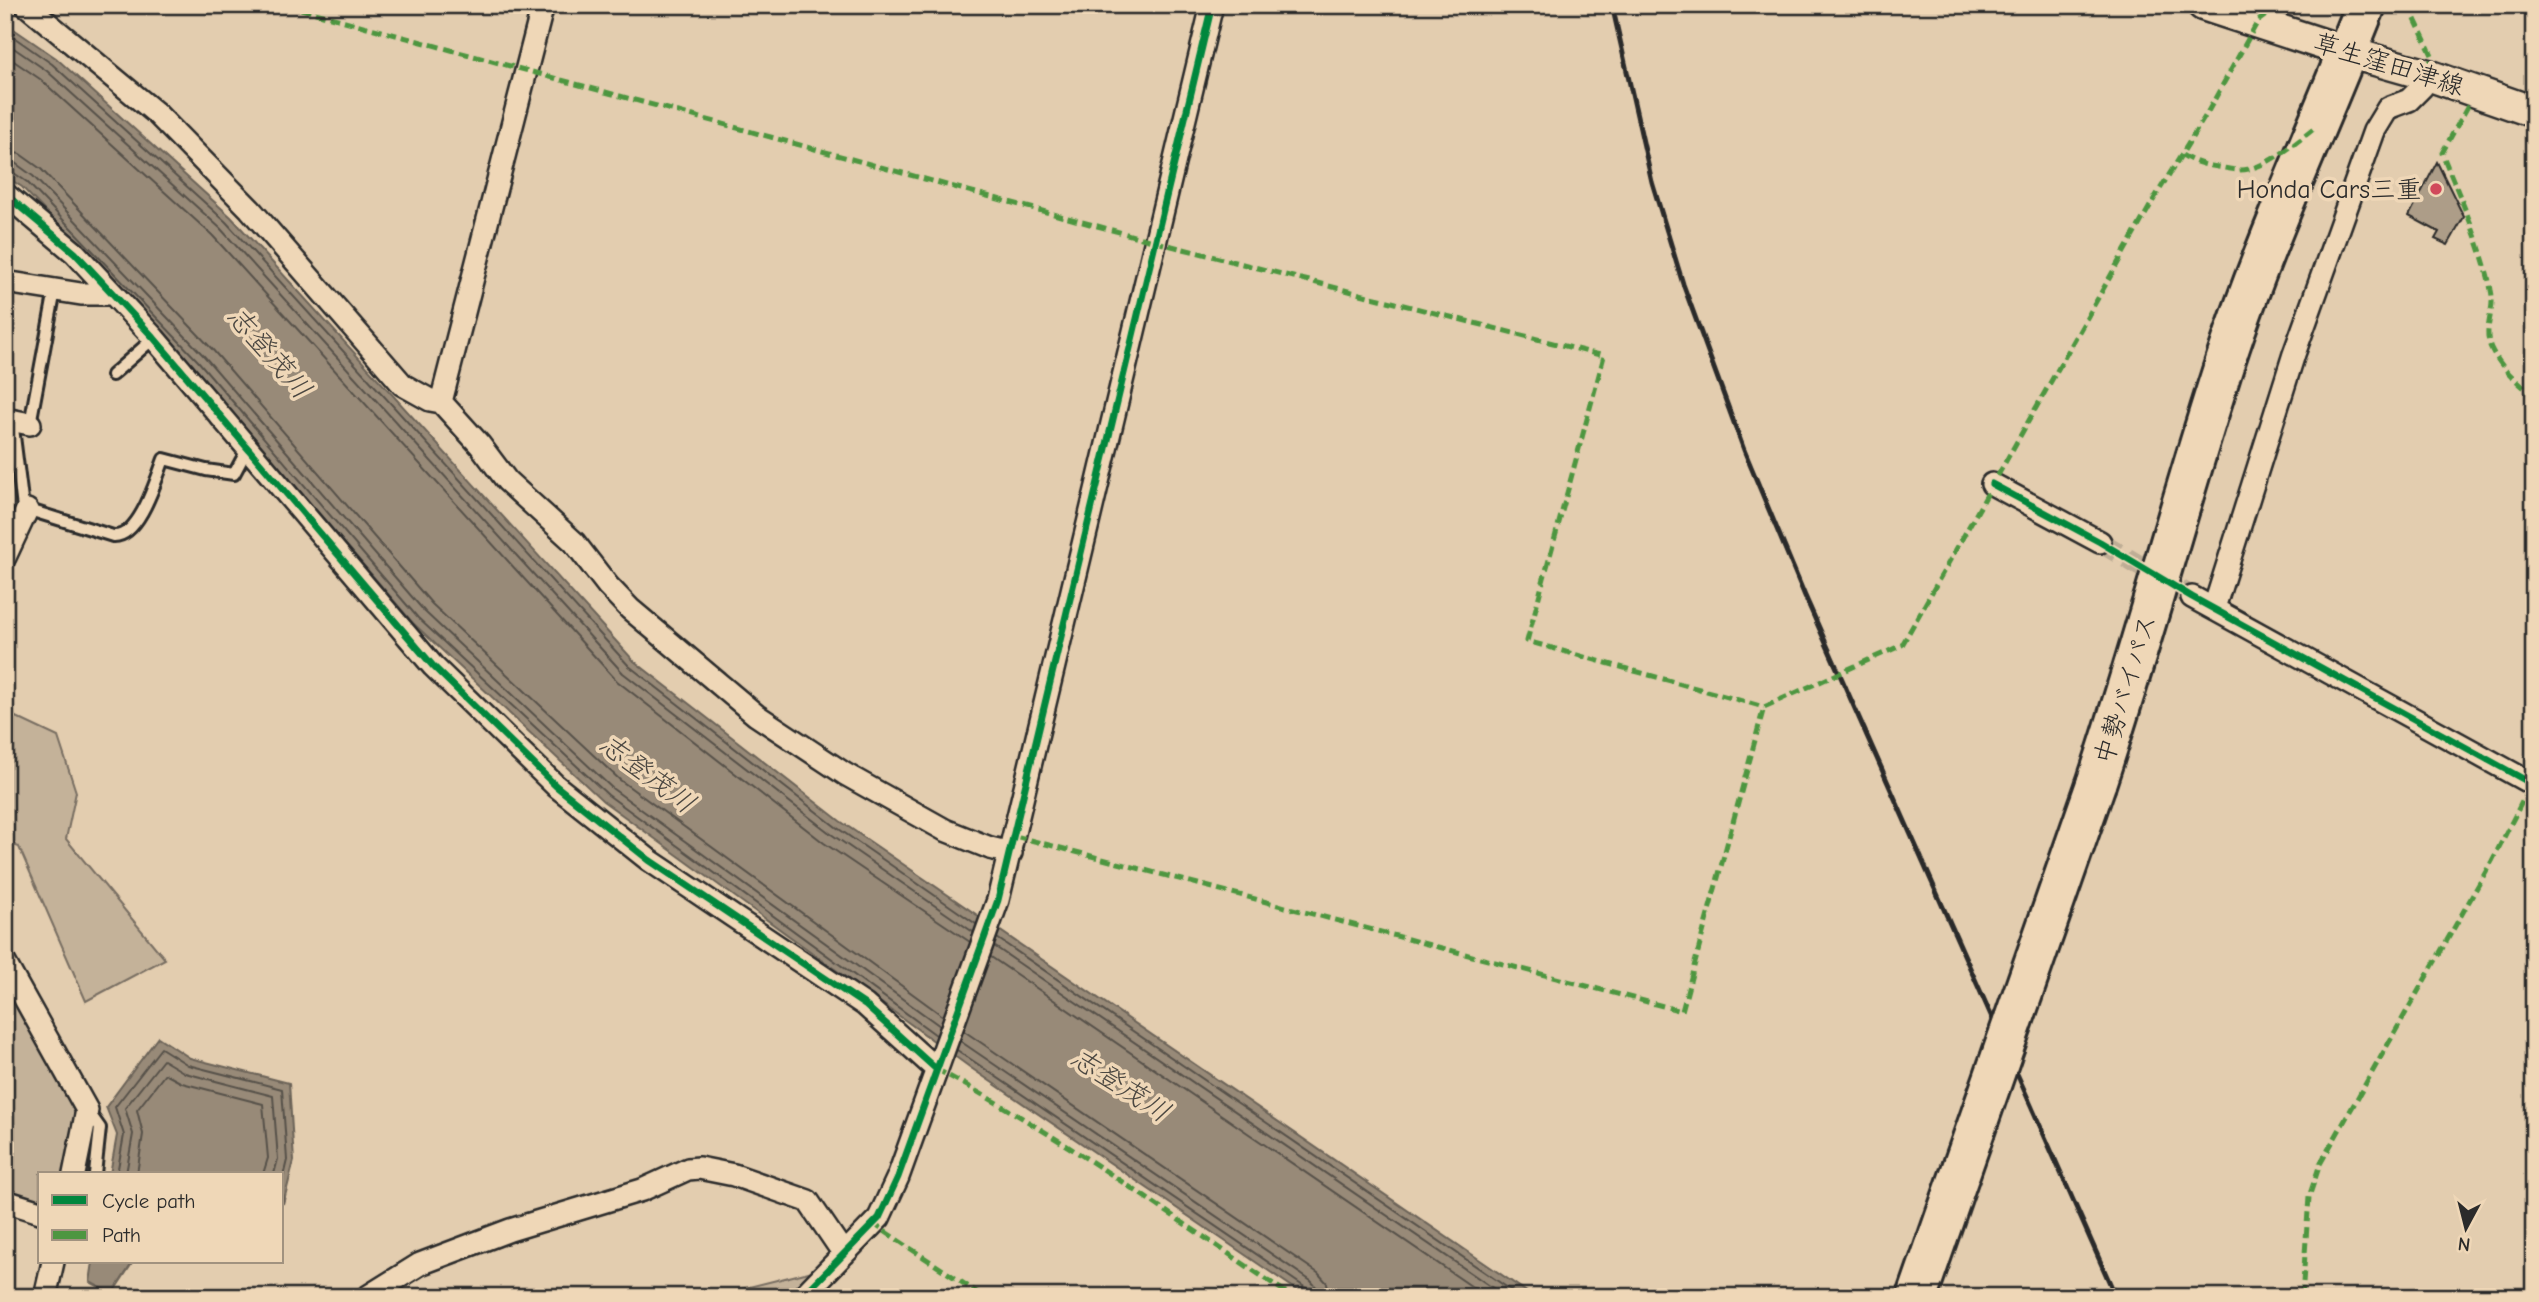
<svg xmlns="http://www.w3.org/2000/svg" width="2539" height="1302" font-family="'Comic Neue','Klee One',sans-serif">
  <rect width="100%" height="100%" fill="#e3cdaf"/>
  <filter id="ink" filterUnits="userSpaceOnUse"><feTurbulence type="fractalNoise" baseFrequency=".0143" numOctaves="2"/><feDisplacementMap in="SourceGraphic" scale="14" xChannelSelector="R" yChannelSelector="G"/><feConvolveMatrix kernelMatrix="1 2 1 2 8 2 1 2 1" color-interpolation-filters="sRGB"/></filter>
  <g filter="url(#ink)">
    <!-- green -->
    <path fill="#c4b299" stroke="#786e62" stroke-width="2" d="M5,712L58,737L76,792L66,839L165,959L86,1001L19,847L5,842Z
      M5,982L75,1107L77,1122L65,1174H40V1202L5,1192Z
      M813,1271L786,1297H686L713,1296Z"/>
    <!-- water -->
    <path fill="#988a78" stroke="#6c6459" stroke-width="2" d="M5,23L56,58L231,217L634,661L840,821L1534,1297H1307L971,1068L603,801L413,623L193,366L22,187L5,176Z
      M158,1037L190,1058L289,1083L294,1161L283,1204L282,1174H110L117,1135L106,1107Z
      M93,1262H133L112,1294L90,1282Z"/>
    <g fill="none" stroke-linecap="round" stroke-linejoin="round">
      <!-- shore -->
      <path stroke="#57514a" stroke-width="2" d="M5,31L52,64L226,222L629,666L836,827L976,924
        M5,42L47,71L220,228L623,673L831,834L973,932
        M5,55L40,79L212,235L617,681L824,843L970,942
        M5,151L20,154L41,169L212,349L432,604L620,780L943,1016
        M5,162L15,163L33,176L204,356L425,612L613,789L940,1026
        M5,170L11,171L27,182L198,361L418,618L608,795L936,1035
        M997,938L1521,1297
        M994,946L1506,1297
        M991,957L1487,1297
        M964,1031L1318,1273L1327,1283L1329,1297
        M960,1041L1311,1281L1317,1288L1319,1297
        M957,1050L1306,1288L1310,1297
        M117,1174L124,1135L115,1107L161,1048L188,1065L282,1089L287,1160L282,1181
        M126,1174L133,1134L125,1108L163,1060L185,1073L273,1096L278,1159L274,1174
        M137,1174L143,1134L137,1110L165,1074L182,1083L263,1104L268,1158L263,1174"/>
    </g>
    <!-- building -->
    <path fill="#ad9d88" stroke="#2b2b2b" stroke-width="2" d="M2437,162L2464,217L2448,245L2435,239L2439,232L2409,216Z"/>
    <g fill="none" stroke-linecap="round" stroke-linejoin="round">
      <!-- street-tunnel -->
      <path stroke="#bead95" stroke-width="21" stroke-dasharray="21 10" stroke-linecap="butt" d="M2100,542L2192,597"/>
      <defs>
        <path id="lane" d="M112,375L154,338
          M12,420L23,508L113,536C139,538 156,480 164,459L206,470L234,474L248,448
          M30,424L55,290
          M88,1111L100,1128L95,1174"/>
        <path id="street" d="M26,5L156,113L250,209L403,385L430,400L441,402
          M543,5L441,402L480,445L507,481L574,542L608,586L630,609L756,715L845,774L945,830L990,848L1011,853
          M5,194L75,253L154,338L433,666L556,786L649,860L865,1005L936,1069
          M5,282L81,294H113
          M5,419L30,424
          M1992,484L2100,542
          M5,557L27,510
          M2192,597L2534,785
          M2214,608L2294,354L2374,131L2388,108L2409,100L2422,87L2428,75
          M5,963L87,1110L74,1174
          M5,1201L40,1212
          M45,1297L53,1262
          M367,1297L420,1264L510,1230L642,1190L688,1169L699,1168L734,1175L808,1201L844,1254
          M802,1297L879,1218L898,1177L998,900L1212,5"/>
        <path id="secondary" d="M2203,5L2347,52L2428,75L2534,112"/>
        <path id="highway" d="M2096,784C2143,643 2180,500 2226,359C2265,239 2320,123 2366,5"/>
      </defs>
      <!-- lane casing -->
      <use href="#lane" stroke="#2b2b2b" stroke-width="16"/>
      <!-- street casing -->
      <use href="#street" stroke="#2b2b2b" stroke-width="26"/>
      <!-- secondary casing -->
      <use href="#secondary" stroke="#2b2b2b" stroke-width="35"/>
      <!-- highway casing -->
      <use href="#highway" stroke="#2b2b2b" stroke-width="44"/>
      <!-- lane -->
      <use href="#lane" stroke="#efd7b7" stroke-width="10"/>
      <!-- street -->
      <use href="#street" stroke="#efd7b7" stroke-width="21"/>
      <!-- secondary -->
      <use href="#secondary" stroke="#efd7b7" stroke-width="30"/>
      <!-- highway -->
      <use href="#highway" stroke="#efd7b7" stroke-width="38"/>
      <!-- rail -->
      <path stroke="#2b2b2b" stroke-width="5" d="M1612,5L1652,182L1683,284L1744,450L1805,596L2116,1297"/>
      <defs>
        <path id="highway-bridge" d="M1917,1297L2096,784"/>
      </defs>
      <!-- highway-bridge casing -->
      <use href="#highway-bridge" stroke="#2b2b2b" stroke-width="44" stroke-linecap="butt"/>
      <!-- highway-bridge -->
      <use href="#highway-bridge" stroke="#efd7b7" stroke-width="38"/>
      <!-- quiet -->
      <path stroke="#4d9640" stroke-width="5" stroke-dasharray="10 5" stroke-linecap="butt" d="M286,5L1156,242L1604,356L1527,641L1764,707
        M2417,5L2413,15L2432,55L2428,75
        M2468,106L2442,153C2460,198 2481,242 2491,290C2496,310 2482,329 2491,348C2500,367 2518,383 2534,396
        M2182,155C2193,162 2204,165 2218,167C2225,168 2233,170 2240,170C2265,170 2297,142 2316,127
        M1015,836L1682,1011L1764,707L1902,645L2154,199L2206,115L2258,21L2280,5
        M936,1069C1061,1135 1175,1219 1293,1297
        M872,1223L984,1297
        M2302,1297L2309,1197L2320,1164L2492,861L2531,784"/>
      <defs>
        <path id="cycleway" d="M5,194L75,253L154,338L433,666L556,786L649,860L865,1005L936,1069
          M1992,484L2100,542L2192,597L2534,785
          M802,1297L879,1218L898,1177L998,900L1212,5"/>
      </defs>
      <!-- cycleway casing -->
      <use href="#cycleway" stroke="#efd7b7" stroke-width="11"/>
      <!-- cycleway -->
      <use href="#cycleway" stroke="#00873e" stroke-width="7"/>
    </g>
  </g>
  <!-- markers -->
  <circle fill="#d1495b" stroke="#efd7b7" stroke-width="2.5" cx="2436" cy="189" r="7"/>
  <g text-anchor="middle" stroke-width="7" stroke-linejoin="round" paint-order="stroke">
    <!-- street labels -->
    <g font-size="26" fill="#2b2b2b" stroke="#efd7b7">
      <text transform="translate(2389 64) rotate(17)" y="9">草生窪田津線</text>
      <text transform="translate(2125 689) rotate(-73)" y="9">中勢バイパス</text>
    </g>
    <!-- poi labels -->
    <g font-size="26" fill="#2b2b2b" stroke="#efd7b7" text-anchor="end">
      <text x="2422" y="198">Honda Cars三重</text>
    </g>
    <!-- water labels -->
    <g font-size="28" font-style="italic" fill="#4c4842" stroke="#efd7b7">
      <text transform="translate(270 352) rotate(49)" y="10">志登茂川</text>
      <text transform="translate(648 773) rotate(37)" y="10">志登茂川</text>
      <text transform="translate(1121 1084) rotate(33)" y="10">志登茂川</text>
    </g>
  </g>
  <!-- margin -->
  <rect width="2539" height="1302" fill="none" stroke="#efd7b7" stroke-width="28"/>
  <rect x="14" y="14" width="2511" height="1274" fill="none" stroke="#2b2b2b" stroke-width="2.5" filter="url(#ink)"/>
  <!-- legend -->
  <rect x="38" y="1172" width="245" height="91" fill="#efd7b7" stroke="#a1927f" stroke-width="2"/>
  <rect x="52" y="1195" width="35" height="10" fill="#00873e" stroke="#a1927f" stroke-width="2"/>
  <text x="102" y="1208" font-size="21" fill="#2b2b2b">Cycle path</text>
  <rect x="52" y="1230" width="35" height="10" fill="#4d9640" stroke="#a1927f" stroke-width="2"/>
  <text x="102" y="1242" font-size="21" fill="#2b2b2b">Path</text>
  <!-- north arrow -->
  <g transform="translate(2466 1228) rotate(187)" stroke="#efd7b7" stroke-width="5" paint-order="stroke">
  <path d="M0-5L12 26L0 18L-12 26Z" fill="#2b2b2b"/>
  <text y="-10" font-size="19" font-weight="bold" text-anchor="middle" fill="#2b2b2b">N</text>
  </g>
</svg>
